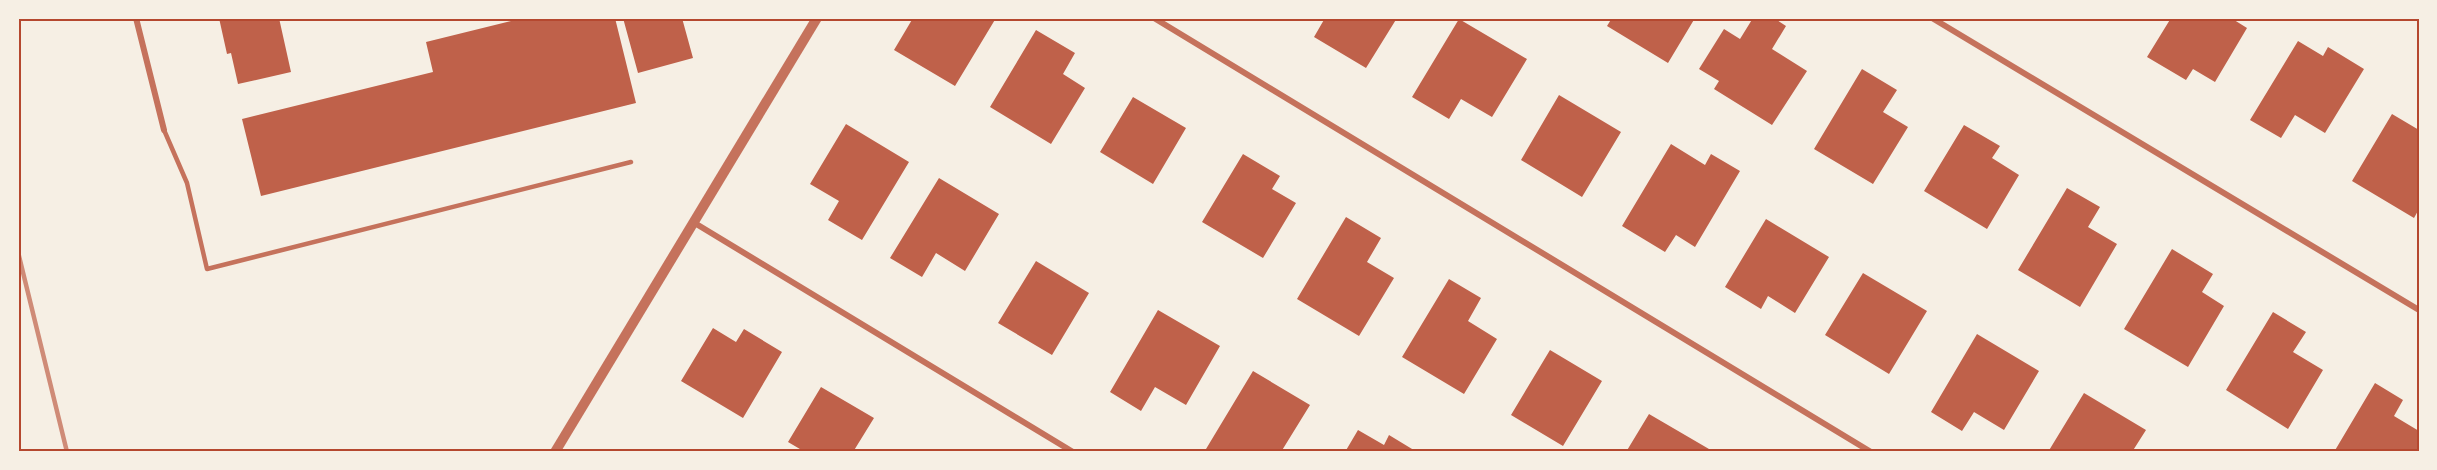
<svg xmlns="http://www.w3.org/2000/svg" width="2437" height="470" font-family="'PT Sans Narrow',sans-serif">
  <rect width="100%" height="100%" fill="#f6efe4"/>
  <!-- building -->
  <path fill="#bf614a" d="M219,18H279L291,72L238,84L231,53L227,54Z
    M523,18H615L636,103L261,196L242,119L433,72L426,42Z
    M623,18H682L693,58L638,73Z
    M913,18H996L955,86L894,50Z
    M1325,18H1397L1366,68L1314,37Z
    M1612,18H1695L1668,63L1607,26Z
    M1753,18H1774L1786,26L1772,49L1807,71L1772,125L1714,89L1719,81L1699,69L1724,29L1740,39Z
    M2171,18H2231L2247,28L2215,82L2193,69L2186,80L2147,57Z
    M1459,19L1527,59L1492,117L1461,99L1449,119L1412,97Z
    M1036,30L1075,53L1063,74L1085,88L1051,144L990,107Z
    M2298,41L2323,56L2328,47L2364,69L2325,133L2295,115L2281,138L2250,120Z
    M1862,69L1897,90L1883,112L1908,127L1873,184L1814,149Z
    M1559,95L1621,132L1582,197L1521,160Z
    M1133,97L1186,128L1153,184L1100,152Z
    M2392,114L2419,130V209L2414,218L2352,181Z
    M846,124L909,162L862,240L828,220L839,201L810,184Z
    M1964,125L2000,146L1992,158L2019,175L1987,229L1924,191Z
    M1671,144L1705,165L1711,154L1740,171L1695,247L1676,235L1665,252L1622,226Z
    M1243,154L1280,176L1272,189L1296,203L1263,258L1202,222Z
    M939,178L999,214L965,271L936,253L922,277L890,258Z
    M2067,188L2100,207L2088,227L2117,244L2080,307L2018,270Z
    M1346,217L1381,238L1367,262L1394,278L1359,336L1297,299Z
    M1766,219L1829,257L1795,313L1768,296L1761,309L1725,287Z
    M2172,249L2213,274L2202,292L2224,306L2188,367L2124,329Z
    M1036,261L1089,293L1052,355L998,323Z
    M1863,273L1927,311L1889,374L1825,335Z
    M1449,279L1481,298L1468,321L1497,339L1464,394L1402,357Z
    M1158,310L1220,346L1186,405L1155,387L1141,411L1110,392Z
    M2273,312L2306,332L2293,352L2323,370L2288,429L2226,390Z
    M713,328L736,342L744,329L782,352L743,418L681,381Z
    M1977,334L2039,371L2004,430L1974,412L1962,431L1931,412Z
    M1550,350L1602,381L1563,446L1511,415Z
    M1253,371L1310,405L1281,452H1210L1206,449Z
    M2375,383L2403,400L2394,416L2419,431V452H2334Z
    M821,387L874,418L853,452H805L788,442Z
    M2084,393L2146,430L2132,452H2048Z
    M1649,414L1709,449L1707,452H1626Z
    M1358,430L1384,445L1389,435L1417,452H1345Z"/>
  <g fill="none" stroke-linecap="round" stroke-linejoin="round">
    <!-- service -->
    <path stroke="#c5725c" stroke-width="4.5" d="M164,130L187,183L207,269L631,162"/>
    <!-- minor -->
    <path stroke="#c5725c" stroke-width="6" d="M136,18L164,130
      M1154,18L1871,452
      M1932,18L2419,310
      M693,222L1073,452"/>
    <!-- tertiary -->
    <path stroke="#c5725c" stroke-width="10" d="M555,452L817,18"/>
    <!-- rail -->
    <path stroke="#cf8b77" stroke-width="4.5" d="M18,252L67,452"/>
  </g>
  <!-- border -->
  <rect width="2437" height="470" fill="none" stroke="#f6efe4" stroke-width="39"/>
  <rect x="20" y="20" width="2398" height="430" fill="none" stroke="#b5482f" stroke-width="2"/>
</svg>
